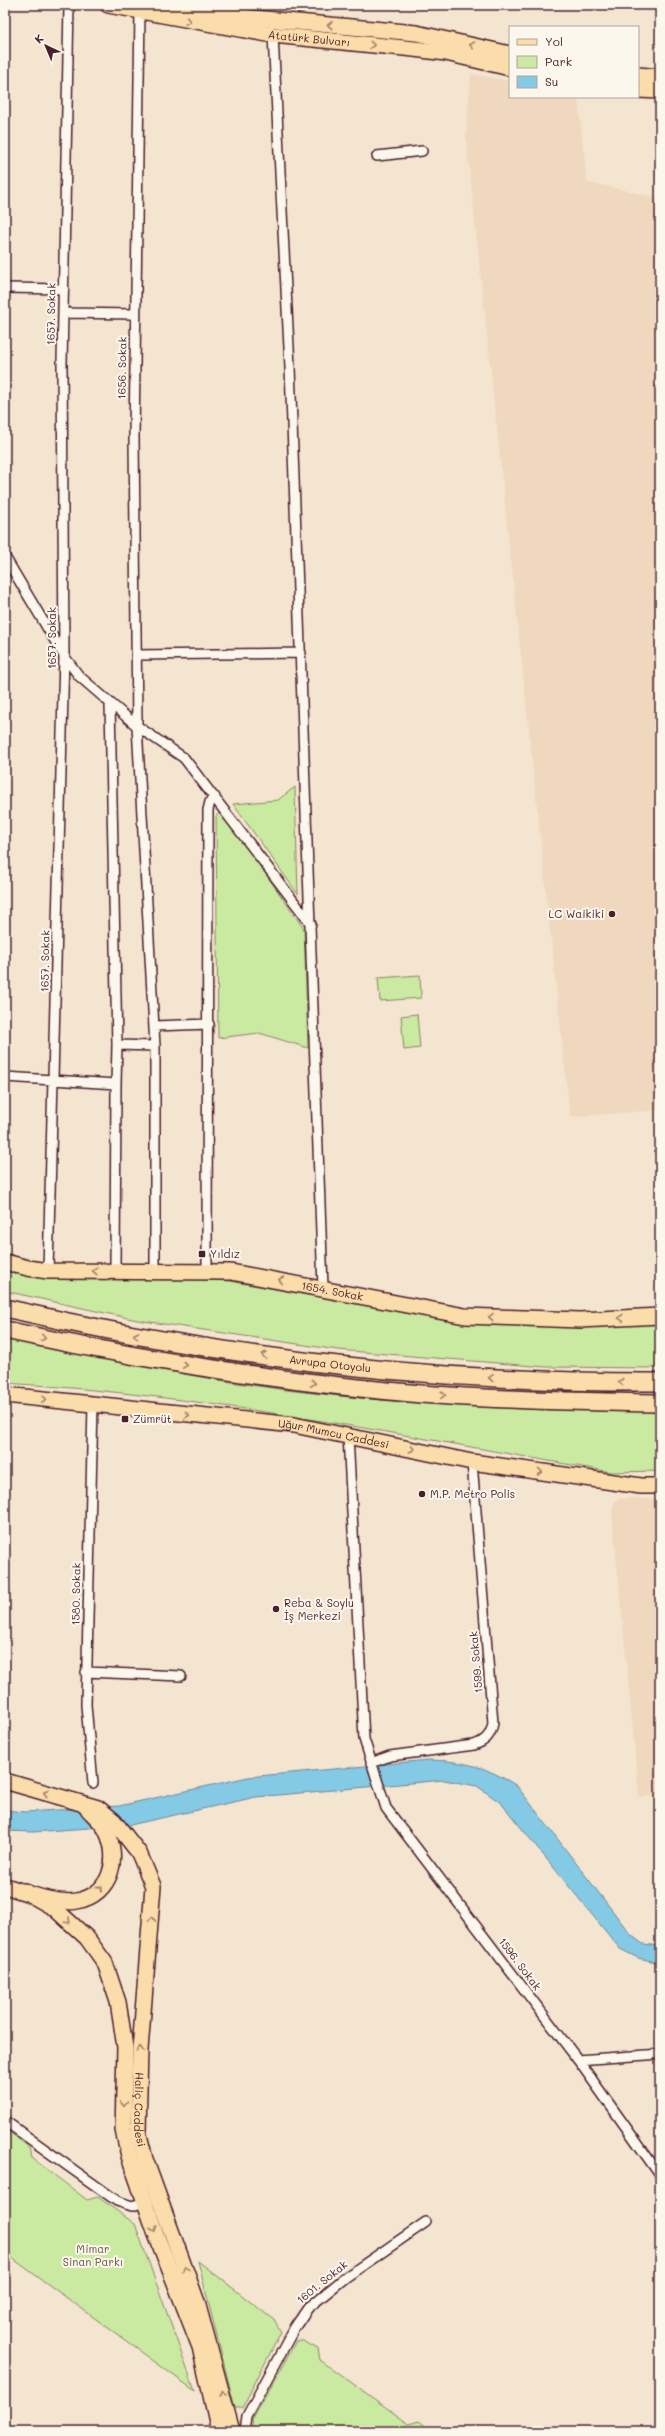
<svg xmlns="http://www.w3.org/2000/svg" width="665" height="2436" font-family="Mali,sans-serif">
  <rect width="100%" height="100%" fill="#f4e5d1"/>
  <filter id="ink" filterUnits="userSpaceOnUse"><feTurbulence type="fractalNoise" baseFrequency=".025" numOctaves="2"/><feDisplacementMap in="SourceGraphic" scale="8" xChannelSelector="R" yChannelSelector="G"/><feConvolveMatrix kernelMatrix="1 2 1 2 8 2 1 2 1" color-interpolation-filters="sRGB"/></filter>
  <g filter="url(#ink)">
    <!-- built -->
    <path fill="#efd8be" d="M471,74L510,81V97H578L587,182L660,198V1110L570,1117L466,138Z
      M619,1498L660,1499V1796L639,1797L612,1511L614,1502Z"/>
    <!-- green -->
    <path fill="#cae9a1" stroke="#8a8466" d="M295,787L298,894L233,804L278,800Z
      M219,813L224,814L304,929L308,1048L259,1033L218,1038L216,816Z
      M420,975L421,998L380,1001L378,978Z
      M417,1014L420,1048L404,1050L401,1016Z
      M5,1265L33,1273L230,1281L463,1323H660V1368L546,1367L338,1350L137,1320L5,1291Z
      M5,1338C98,1357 192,1378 286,1390C410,1405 535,1412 660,1411V1471L611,1472C410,1437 209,1395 5,1383Z
      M5,2129L29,2147L32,2158L87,2200L98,2197L135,2224L195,2391L5,2253Z
      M198,2261L275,2321L281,2332L242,2408H235Z
      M301,2340L318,2349L320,2360L409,2424L419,2421L432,2431H254L253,2419L296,2341Z"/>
    <!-- water -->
    <path fill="#84cae5" stroke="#6d869b" d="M429,1760C465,1761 487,1767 517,1786L631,1935L643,1944L660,1946V1963L638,1958L620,1949L501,1803L477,1786L444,1780L256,1797L130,1825L33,1832L5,1831V1810L26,1812L119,1806L248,1777Z"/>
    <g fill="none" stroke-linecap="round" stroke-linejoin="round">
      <defs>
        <path id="minor" d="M273,35L290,367L323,1288
          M377,156L422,151
          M5,288L64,289
          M63,313L135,314
          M5,557L64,656L79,676L137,726L184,758L311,924
          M136,655L301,653
          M110,703L117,1045
          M154,1026L209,1024
          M5,1077L116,1084L117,1045L155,1046L137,726L134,437L140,11
          M207,1270L208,810L210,802L215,797
          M48,1271L64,656L62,364L69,5
          M115,1271L116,1084
          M155,1272V1046
          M93,1405L86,1705L93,1783
          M348,1436L364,1739L386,1808L578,2060L660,2175
          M86,1672L181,1676
          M371,1763L390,1756L474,1745C486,1741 491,1735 493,1723L472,1462
          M578,2060L660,2054
          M5,2121L117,2201L132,2206L145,2202
          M245,2431L247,2416L295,2327L308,2308L346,2277L426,2222"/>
        <g id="primary">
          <path id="s1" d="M108,5L273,35L414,49L446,53L510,68"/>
          <path d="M173,5L243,17L416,33L510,54"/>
          <path d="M638,75L660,77"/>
          <path d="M638,90L660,91"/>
          <path id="s2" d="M5,1262L28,1268L48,1271L231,1272L465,1316L580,1320L660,1316"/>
          <path id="s3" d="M5,1395L294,1425L472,1462L641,1486H660"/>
          <path id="s4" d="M5,1781L98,1808L114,1821L139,1853L153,1886L140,2050L138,2131L145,2159L197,2302L232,2431"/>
          <path d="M5,1886C26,1892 55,1905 77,1901C112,1894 120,1858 106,1830C102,1822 94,1816 88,1809"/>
          <path d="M24,1891L54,1908L87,1938L105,1963L118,2002L125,2047L123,2130L129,2156L157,2237L200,2347L219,2431"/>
        </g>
        <g id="motorway">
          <path id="s5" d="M5,1308C219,1358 440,1383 660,1382"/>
          <path d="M5,1330C142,1360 281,1382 421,1394C501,1400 580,1402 660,1403"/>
        </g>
      </defs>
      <!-- minor casing -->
      <use href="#minor" stroke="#4a1f2b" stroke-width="12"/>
      <!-- primary casing -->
      <use href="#primary" stroke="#4a1f2b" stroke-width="18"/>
      <!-- motorway casing -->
      <use href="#motorway" stroke="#4a1f2b" stroke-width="20"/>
      <!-- minor -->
      <use href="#minor" stroke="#fbf7ec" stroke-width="9"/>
      <!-- primary -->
      <use href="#primary" stroke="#faddab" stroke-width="15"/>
      <!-- motorway -->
      <use href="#motorway" stroke="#faddab" stroke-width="17"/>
    </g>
    <!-- one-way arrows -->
    <defs><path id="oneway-chevron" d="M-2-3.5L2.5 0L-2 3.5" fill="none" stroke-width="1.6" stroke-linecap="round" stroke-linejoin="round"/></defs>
    <g stroke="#a27e6b">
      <use href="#oneway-chevron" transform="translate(188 21) rotate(11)"/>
      <use href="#oneway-chevron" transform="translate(330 25) rotate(-176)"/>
      <use href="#oneway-chevron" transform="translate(372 45) rotate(5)"/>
      <use href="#oneway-chevron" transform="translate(472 45) rotate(-167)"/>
      <use href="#oneway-chevron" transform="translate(95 1271) rotate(-179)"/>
      <use href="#oneway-chevron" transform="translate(281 1280) rotate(-170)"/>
      <use href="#oneway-chevron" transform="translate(491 1317) rotate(-178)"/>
      <use href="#oneway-chevron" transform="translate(621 1318) rotate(177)"/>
      <use href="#oneway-chevron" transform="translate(136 1335) rotate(-169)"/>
      <use href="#oneway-chevron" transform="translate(43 1338) rotate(12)"/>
      <use href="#oneway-chevron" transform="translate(264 1355) rotate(-172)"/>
      <use href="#oneway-chevron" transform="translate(185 1365) rotate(8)"/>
      <use href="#oneway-chevron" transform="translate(491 1378) rotate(-177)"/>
      <use href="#oneway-chevron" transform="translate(621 1382) rotate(-180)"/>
      <use href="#oneway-chevron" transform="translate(313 1383) rotate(8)"/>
      <use href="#oneway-chevron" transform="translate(443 1395) rotate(4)"/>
      <use href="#oneway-chevron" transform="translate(44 1399) rotate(6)"/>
      <use href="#oneway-chevron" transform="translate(187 1415) rotate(5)"/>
      <use href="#oneway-chevron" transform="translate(412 1449) rotate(12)"/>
      <use href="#oneway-chevron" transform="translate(540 1472) rotate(8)"/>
      <use href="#oneway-chevron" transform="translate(46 1793) rotate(-164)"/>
      <use href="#oneway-chevron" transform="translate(100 1888) rotate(-41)"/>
      <use href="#oneway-chevron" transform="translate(152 1919) rotate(-86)"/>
      <use href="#oneway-chevron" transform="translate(68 1921) rotate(42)"/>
      <use href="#oneway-chevron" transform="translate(140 2049) rotate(-87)"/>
      <use href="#oneway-chevron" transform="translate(124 2104) rotate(91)"/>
      <use href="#oneway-chevron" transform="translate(154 2229) rotate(71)"/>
      <use href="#oneway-chevron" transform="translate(185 2269) rotate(-111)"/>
      <use href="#oneway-chevron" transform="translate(223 2393) rotate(-106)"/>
    </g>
  </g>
  <!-- markers -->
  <g fill="#4a1f2b" stroke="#fbf7ec" stroke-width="1.5">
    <circle cx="612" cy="914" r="4"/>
    <rect x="198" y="1250" width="8" height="8" rx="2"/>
    <rect x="121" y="1415" width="8" height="8" rx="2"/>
    <circle cx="422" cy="1494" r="4"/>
    <circle cx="276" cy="1609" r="4"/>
  </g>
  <g text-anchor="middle" stroke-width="4" stroke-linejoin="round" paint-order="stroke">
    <!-- street labels -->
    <g font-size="11" fill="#4a1f2b" stroke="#fbf7ec">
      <text dy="4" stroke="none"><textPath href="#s1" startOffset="204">Atatürk Bulvarı</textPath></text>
      <text transform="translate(51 314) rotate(-89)" y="4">1657. Sokak</text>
      <text transform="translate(122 368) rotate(-89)" y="4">1656. Sokak</text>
      <text transform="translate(52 638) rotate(-90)" y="4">1657. Sokak</text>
      <text transform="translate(45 961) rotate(-89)" y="4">1657. Sokak</text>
      <text dy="4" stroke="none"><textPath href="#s2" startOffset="330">1654. Sokak</textPath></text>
      <text dy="4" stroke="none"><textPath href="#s5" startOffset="330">Avrupa Otoyolu</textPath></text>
      <text dy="4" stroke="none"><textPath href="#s3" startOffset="331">Uğur Mumcu Caddesi</textPath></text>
      <text transform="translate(76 1594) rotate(-89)" y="4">1580. Sokak</text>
      <text transform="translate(476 1662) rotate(-95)" y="4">1599. Sokak</text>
      <text transform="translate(520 1964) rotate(53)" y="4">1596. Sokak</text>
      <text dy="4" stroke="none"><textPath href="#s4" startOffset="418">Haliç Caddesi</textPath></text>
      <text transform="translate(322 2282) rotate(-39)" y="4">1601. Sokak</text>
    </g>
    <!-- poi labels -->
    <g font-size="11" fill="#4a1f2b" stroke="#fbf7ec" text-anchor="start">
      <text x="604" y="918" text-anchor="end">LC Waikiki</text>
      <text x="210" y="1258">Yıldız</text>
      <text x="133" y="1423">Zümrüt</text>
      <text x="430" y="1498">M.P. Metro Polis</text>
      <text x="284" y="1607">Reba &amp; Soylu<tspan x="284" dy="13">İş Merkezi</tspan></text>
    </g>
    <!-- park labels -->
    <g font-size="11" fill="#6a5248" stroke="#fbf7ec">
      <text x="93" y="2253">Mimar<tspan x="93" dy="13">Sinan Parkı</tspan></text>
    </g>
  </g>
  <!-- margin -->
  <rect width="665" height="2436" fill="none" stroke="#fbf7ec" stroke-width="20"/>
  <rect x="10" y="10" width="645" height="2416" fill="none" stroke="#4a1f2b" stroke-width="1.5" filter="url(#ink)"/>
  <!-- legend -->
  <rect x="509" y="26" width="130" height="72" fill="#fbf7ec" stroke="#b4a19f"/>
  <rect x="517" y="39" width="20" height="6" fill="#faddab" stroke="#b4a19f"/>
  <text x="545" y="46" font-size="12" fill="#4a1f2b">Yol</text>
  <rect x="517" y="56" width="20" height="12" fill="#cae9a1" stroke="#b4a19f"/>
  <text x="545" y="66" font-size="12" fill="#4a1f2b">Park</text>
  <rect x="517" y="76" width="20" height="12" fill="#84cae5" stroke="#b4a19f"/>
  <text x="545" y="86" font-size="12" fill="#4a1f2b">Su</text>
  <!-- north arrow -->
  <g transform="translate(46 46) rotate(316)" stroke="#fbf7ec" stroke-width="3" paint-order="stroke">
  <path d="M0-3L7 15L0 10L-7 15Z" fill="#4a1f2b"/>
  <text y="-6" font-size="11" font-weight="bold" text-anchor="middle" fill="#4a1f2b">K</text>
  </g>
</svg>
